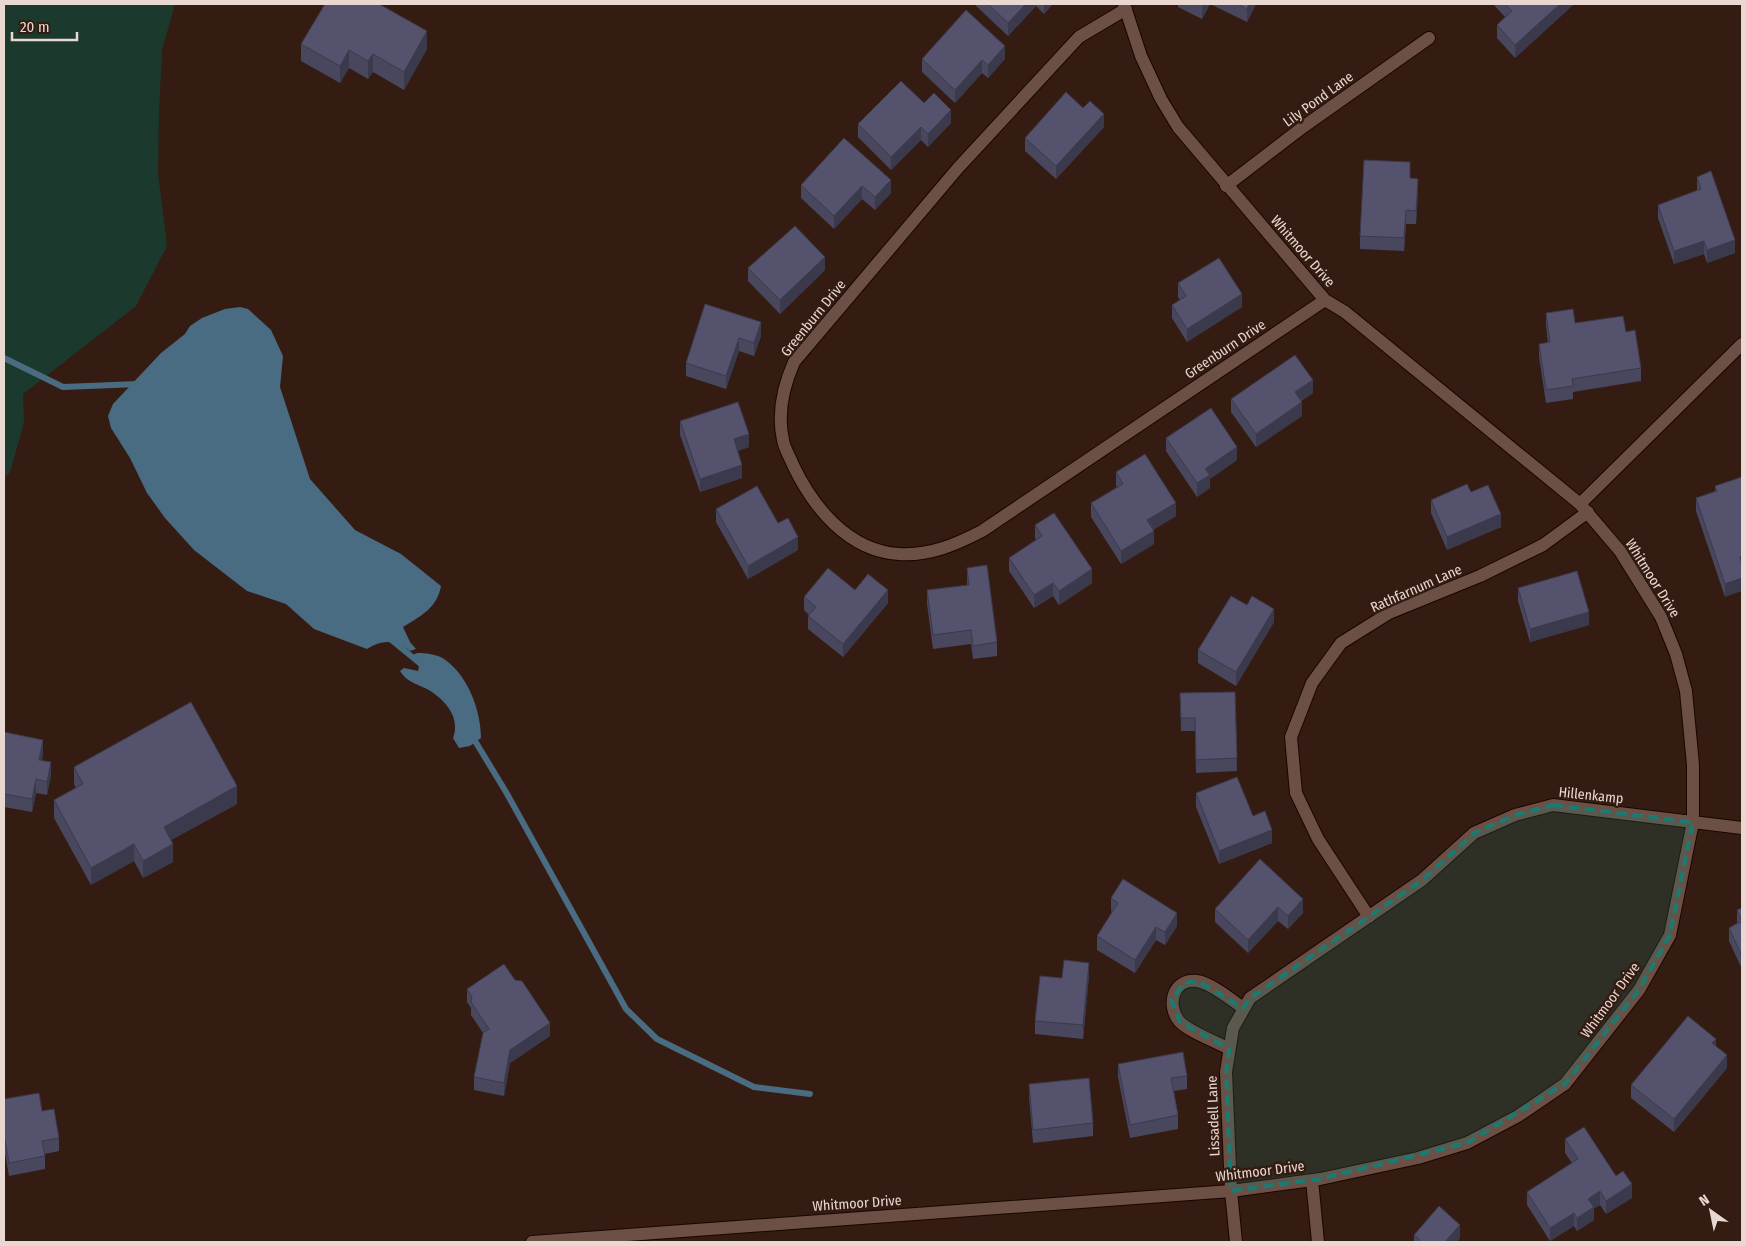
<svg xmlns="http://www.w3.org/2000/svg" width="1746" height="1246" font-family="'Fira Sans Condensed',sans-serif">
  <rect width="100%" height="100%" fill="#341c12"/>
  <!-- green -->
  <path fill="#1b392d" d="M4,4H175L162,50L159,111L158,174L167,246L136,306L23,394L24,423L10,472L4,478Z"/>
  <!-- water -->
  <path fill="#496c82" d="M240,307L248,309L271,330L283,356L280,387L310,479L355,530L401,554L441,586C437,608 421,616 403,627L410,642L416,649L410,651C396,640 382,639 367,649L314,629L286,604L247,591L194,550L165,518L147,493L130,458L111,428L108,416L113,404L161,353L185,334L190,326L202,318L225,309Z
    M417,653C425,653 437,654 444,659C468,675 481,711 481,738L470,746L459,748L453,738C460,719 448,703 432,692C420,684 408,684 400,671L404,668L418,671L419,667L413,655Z"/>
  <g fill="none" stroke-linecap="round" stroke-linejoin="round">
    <!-- stream -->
    <path stroke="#496c82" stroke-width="6" d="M4,358L63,387L138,384
      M389,638L422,665
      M472,736L506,792L626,1009L657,1039L754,1087L810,1094"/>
    <defs>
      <path id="minor" d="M1126,9L1079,37L958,168L794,362C783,387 777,413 783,440C784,448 790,457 793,465C813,507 848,551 899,554C929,556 955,545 982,531L1325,300
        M1226,186L1303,127L1429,38
        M1580,504L1742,344
        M1369,917L1318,839L1296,793L1291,737L1312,683L1341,643L1389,613L1480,576L1543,545L1588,512
        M1229,1049C1217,1042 1187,1031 1179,1021C1166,1005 1173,978 1197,981C1211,983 1232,1000 1243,1008
        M1312,1180L1318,1242
        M532,1242L1231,1191L1320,1179L1418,1158L1467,1143L1518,1116L1565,1084L1639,990L1670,935L1693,822V765L1686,691L1676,654L1661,617L1620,551L1580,504L1345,312L1325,300L1178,127L1161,99L1141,56L1124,4
        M1236,1242L1231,1191L1226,1072L1233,1028L1250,998L1422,880L1474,833L1515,815L1553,805L1742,828"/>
    </defs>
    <!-- minor casing -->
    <use href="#minor" stroke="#1a0601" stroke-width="14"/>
    <!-- minor -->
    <use href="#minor" stroke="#6c5045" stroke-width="12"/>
  </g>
  <!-- wall -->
  <path fill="#48475d" d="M974,4H1053L1044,14L1036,6L1008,36Z
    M1178,4H1210L1202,19L1178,7Z
    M1210,4H1256L1247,22Z
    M1493,4H1573V5L1515,58L1497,38V25L1505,17Z
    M301,44L427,49L404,90L373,72L368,79L349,68L340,83L301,61Z
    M922,59H1005L988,78L982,73L955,103L922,72Z
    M924,103L951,123L928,147L921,140L891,170L858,137V124Z
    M1104,127L1056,179L1025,151V138Z
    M844,138L891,193L875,210L862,199L834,229L801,198V185Z
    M1697,177L1735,253L1707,263L1704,254L1674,264L1658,218V205L1697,190Z
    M1410,178L1418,192L1416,224H1406L1404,251L1360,249V236Z
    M748,268L825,270L780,314L748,281Z
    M1178,283L1242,307L1187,342L1172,318V305L1180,300L1178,297Z
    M1546,313L1575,323L1626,332L1641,368V381L1573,392V399L1546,403L1539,357V344L1548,343L1546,326Z
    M761,322V336L754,356L739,351L726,389L686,376V363Z
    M1313,393L1301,401L1302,416L1256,447L1231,412V399Z
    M680,421L749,447L738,451L742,478L700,492L680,435Z
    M1166,438L1237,460L1210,479V488L1197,497L1166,451Z
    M1116,472L1176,516L1153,530L1154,544L1121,564L1091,517V503L1117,487L1116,486Z
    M1742,477L1725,597L1696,511V498L1715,491V486Z
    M1471,492L1501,527L1447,550L1431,513V500Z
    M716,509L778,523L798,550L748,579L716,522Z
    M1035,525L1092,583L1059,605L1053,596L1034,608L1009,571V558L1036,540L1035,538Z
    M967,568L997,642V656L973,659L971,644L933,649L927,604V590L967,585Z
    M1518,588L1589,625L1530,642L1518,601Z
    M855,590L888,603L843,657L808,629V616L809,615L804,610V597Z
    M1247,605L1274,622L1236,686L1198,663V650Z
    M1235,692L1237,771L1196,773L1195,731H1181L1180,693Z
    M4,732L43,753L42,760L51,775L47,795L36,793L32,812L4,807Z
    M74,767L237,804L171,840L173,862L143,878L134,861L91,885L54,818V800L76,788L74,784Z
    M1196,793L1253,816L1272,843L1219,864L1196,807Z
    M1260,859L1303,913L1288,929L1278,921L1248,953L1215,922V909Z
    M1111,898L1177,926L1165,945L1156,940L1135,973L1097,950V936L1112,912L1111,911Z
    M1742,908V969L1729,941V928L1737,923V910Z
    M1089,976L1083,1039L1035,1034V1021L1062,978Z
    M467,989L550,1036L510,1063L504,1096L474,1090V1077L483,1033L471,1015V1008L467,1002Z
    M1716,1046L1727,1068L1674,1132L1631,1098V1085Z
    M1118,1064L1187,1076V1089L1174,1091L1178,1115V1129L1130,1138L1118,1077Z
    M1029,1084L1093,1123V1136L1033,1143L1029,1097Z
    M4,1099L42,1111L59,1138V1151L45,1154V1169L9,1176L4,1148Z
    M1565,1139L1616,1176L1632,1198L1606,1214L1600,1205L1594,1208V1220L1577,1231L1574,1226L1550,1241L1527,1205V1192L1572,1163L1565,1153Z
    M1414,1235L1460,1238L1457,1242H1414Z"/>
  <!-- shaded-wall -->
  <path fill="#3b394c" d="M1026,4H1036V6L1008,36V23Z
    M1044,4H1053L1044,14Z
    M1203,4H1210L1202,19V5Z
    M1249,4H1256L1247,22V9Z
    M1560,4H1573V5L1515,58V45Z
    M427,31V49L404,90V72Z
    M1005,46V59L988,78V65Z
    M349,50V68L340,83V66Z
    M373,54V72L368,79V61Z
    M982,60V73L955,103V90Z
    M951,110V123L928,147V134Z
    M1104,114V127L1056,179V166Z
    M921,127V140L891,170V157Z
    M1418,179V192L1416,224V211Z
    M891,180V193L875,210V197Z
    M862,186V199L834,229V216Z
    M1406,210V224L1404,251V238Z
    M1735,240V253L1707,263V250Z
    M1704,241V254L1674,264V251Z
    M825,257V270L780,314V300Z
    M1242,294V307L1187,342V329Z
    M761,322V336L754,356V343Z
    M739,338V351L726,389V376Z
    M1313,380V393L1295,405V392Z
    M1302,402V416L1256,447V434Z
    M749,434V447L734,452V439Z
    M1237,447V460L1210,479V488L1197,497V483L1205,469Z
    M742,465V478L700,492V479Z
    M1176,503V516L1147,533V520Z
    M1501,514V527L1447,550V537Z
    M1154,531V544L1121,564V551Z
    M798,537V550L748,579V566Z
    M1092,569V583L1059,605V591Z
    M1742,578V591L1725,597V584Z
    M1053,583V596L1034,608V595Z
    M888,590V603L843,657V644Z
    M1274,609V622L1236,686V672Z
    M1589,612V625L1530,642V629Z
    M43,740V753L39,773V760Z
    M51,762V775L47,795V782Z
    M36,779V793L32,812V799Z
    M237,786V804L164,844V827Z
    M1272,830V843L1219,864V851Z
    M134,844V861L91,885V868Z
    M173,844V862L143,878V861Z
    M1303,899V913L1288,929V916Z
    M1278,907V921L1248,953V940Z
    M1177,913V926L1165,945V932Z
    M1156,927V940L1135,973V960Z
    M1089,963V976L1083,1039V1025Z
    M550,1023V1036L510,1063L504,1096V1083L510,1050Z
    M1716,1039V1052L1712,1043Z
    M1727,1055V1068L1674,1132V1119Z
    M1632,1184V1198L1606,1214V1201Z
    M1600,1191V1205L1594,1208V1220L1577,1231V1218L1588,1199Z
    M1574,1213V1226L1550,1241V1228Z
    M1460,1225V1238L1457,1242H1445Z"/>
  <!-- building -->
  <path fill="#54526c" stroke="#3b394c" d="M325,4H379L427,31L404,72L373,54L368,61L349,50L340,66L301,44Z
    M988,4H1026L1008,23Z
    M1237,4H1249L1247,9Z
    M1505,4H1560L1515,45L1497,25L1512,11Z
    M966,10L1005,46L988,65L982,60L955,90L922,59Z
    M901,81L924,103L934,93L951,110L928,134L921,127L891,157L858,124Z
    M1066,92L1083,108L1090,101L1104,114L1056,166L1025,138Z
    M844,138L891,180L875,197L862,186L834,216L801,185Z
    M1364,160L1410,162V178L1418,179L1416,211L1406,210L1404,238L1360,236Z
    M1711,171L1735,240L1707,250L1704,241L1674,251L1658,205L1701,189L1697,177Z
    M795,226L825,257L780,300L748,268Z
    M1219,258L1242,294L1187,329L1172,305L1186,296L1178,283Z
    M705,304L761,322L754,343L739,338L726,376L686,363Z
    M1573,309L1575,323L1623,316L1626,332L1635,330L1641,368L1572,379L1573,386L1546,390L1539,344L1550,342L1546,313Z
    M1295,355L1313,380L1295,392L1302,402L1256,434L1231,399Z
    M738,402L749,434L734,439L742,465L700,479L680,421Z
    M1211,408L1237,447L1205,469L1210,475L1197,483L1166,438Z
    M1145,454L1176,503L1147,520L1154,531L1121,551L1091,503L1123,484L1116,472Z
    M1742,477V556L1740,557L1742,564V578L1725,584L1696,498L1717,491L1715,486Z
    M1467,484L1471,492L1488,485L1501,514L1447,537L1431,500Z
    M757,486L778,523L788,518L798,537L748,566L716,509Z
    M1054,513L1092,569L1059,591L1053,583L1034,595L1009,558L1042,536L1035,525Z
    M987,565L997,642L973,646L971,630L933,635L927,590L969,585L967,568Z
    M828,568L855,590L868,574L888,590L843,644L808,616L816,607L804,597Z
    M1577,571L1589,612L1530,629L1518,588Z
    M1231,596L1247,605L1252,596L1274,609L1236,672L1198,650Z
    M1235,692L1237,758L1196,760L1195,718H1181L1180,693Z
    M191,702L237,786L164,827L173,844L143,861L134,844L91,868L54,800L83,784L74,767Z
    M4,732L43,740L39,760L51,762L47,782L36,779L32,799L4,794Z
    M1237,777L1253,816L1265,811L1272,830L1219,851L1196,793Z
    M1260,859L1303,899L1288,916L1278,907L1248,940L1215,909Z
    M1123,879L1177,913L1165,932L1156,927L1135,960L1097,936L1118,903L1111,898Z
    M1742,908V956L1729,928L1742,921L1737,910Z
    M1064,960L1089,963L1083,1025L1035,1021L1040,976L1062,978Z
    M504,964L515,980L522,981L550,1023L510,1050L504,1083L474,1077L483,1033L489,1029L471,1002L472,997L467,989Z
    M1688,1016L1716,1039L1712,1043L1727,1055L1674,1119L1631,1085Z
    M1183,1052L1187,1076L1171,1078L1178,1115L1130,1125L1118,1064Z
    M1089,1078L1093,1123L1033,1130L1029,1084Z
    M39,1093L42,1111L54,1109L59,1138L42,1141L45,1156L9,1163L4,1135V1099Z
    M1584,1127L1616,1176L1623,1171L1632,1184L1606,1201L1600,1191L1588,1199L1594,1207L1577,1218L1574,1213L1550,1228L1527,1192L1578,1159L1565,1139Z
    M1439,1206L1460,1225L1445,1242H1419L1420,1240L1414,1235Z"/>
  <!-- marked area -->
  <path fill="#1a7b73" fill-opacity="0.2" stroke="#1a7b73" stroke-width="4" stroke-dasharray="10 6" stroke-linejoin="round" d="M1553,805L1693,822L1670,935L1639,990L1565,1084L1467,1143L1320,1179L1231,1191L1226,1072L1229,1049L1180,1022L1171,1000L1184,983L1198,981L1243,1008L1250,998L1422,880L1474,833L1515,815Z"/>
  <g text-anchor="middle" stroke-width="5" stroke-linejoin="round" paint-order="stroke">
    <!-- street labels -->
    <g font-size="14" fill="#e9d8d1" stroke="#341c12">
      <text transform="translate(1318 99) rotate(-36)" y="5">Lily Pond Lane</text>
      <text transform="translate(1303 251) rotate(49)" y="5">Whitmoor Drive</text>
      <text transform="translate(813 318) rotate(-51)" y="5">Greenburn Drive</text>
      <text transform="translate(1225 349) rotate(-34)" y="5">Greenburn Drive</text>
      <text transform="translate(1653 578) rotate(58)" y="5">Whitmoor Drive</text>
      <text transform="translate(1416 588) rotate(-24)" y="5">Rathfarnum Lane</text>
      <text transform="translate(1591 795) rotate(6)" y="5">Hillenkamp</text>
      <text transform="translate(1610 1000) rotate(-54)" y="5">Whitmoor Drive</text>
      <text transform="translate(1213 1116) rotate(-92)" y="5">Lissadell Lane</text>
      <text transform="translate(1260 1171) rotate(-7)" y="5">Whitmoor Drive</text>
      <text transform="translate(857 1203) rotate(-4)" y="5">Whitmoor Drive</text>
    </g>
  </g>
  <!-- border -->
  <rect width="1746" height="1246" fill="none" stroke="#e9d8d1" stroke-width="10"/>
  <!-- north arrow -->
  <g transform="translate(1711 1211) rotate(327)" stroke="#341c12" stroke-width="4" paint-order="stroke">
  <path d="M0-4L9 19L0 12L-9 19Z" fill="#e9d8d1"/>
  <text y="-8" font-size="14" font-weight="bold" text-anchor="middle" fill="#e9d8d1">N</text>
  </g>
  <!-- scale -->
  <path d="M12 32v8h65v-8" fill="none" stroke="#e9d8d1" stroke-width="2.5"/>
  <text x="20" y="32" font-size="15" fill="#e9d8d1" stroke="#341c12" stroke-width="4" paint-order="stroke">20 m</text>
</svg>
